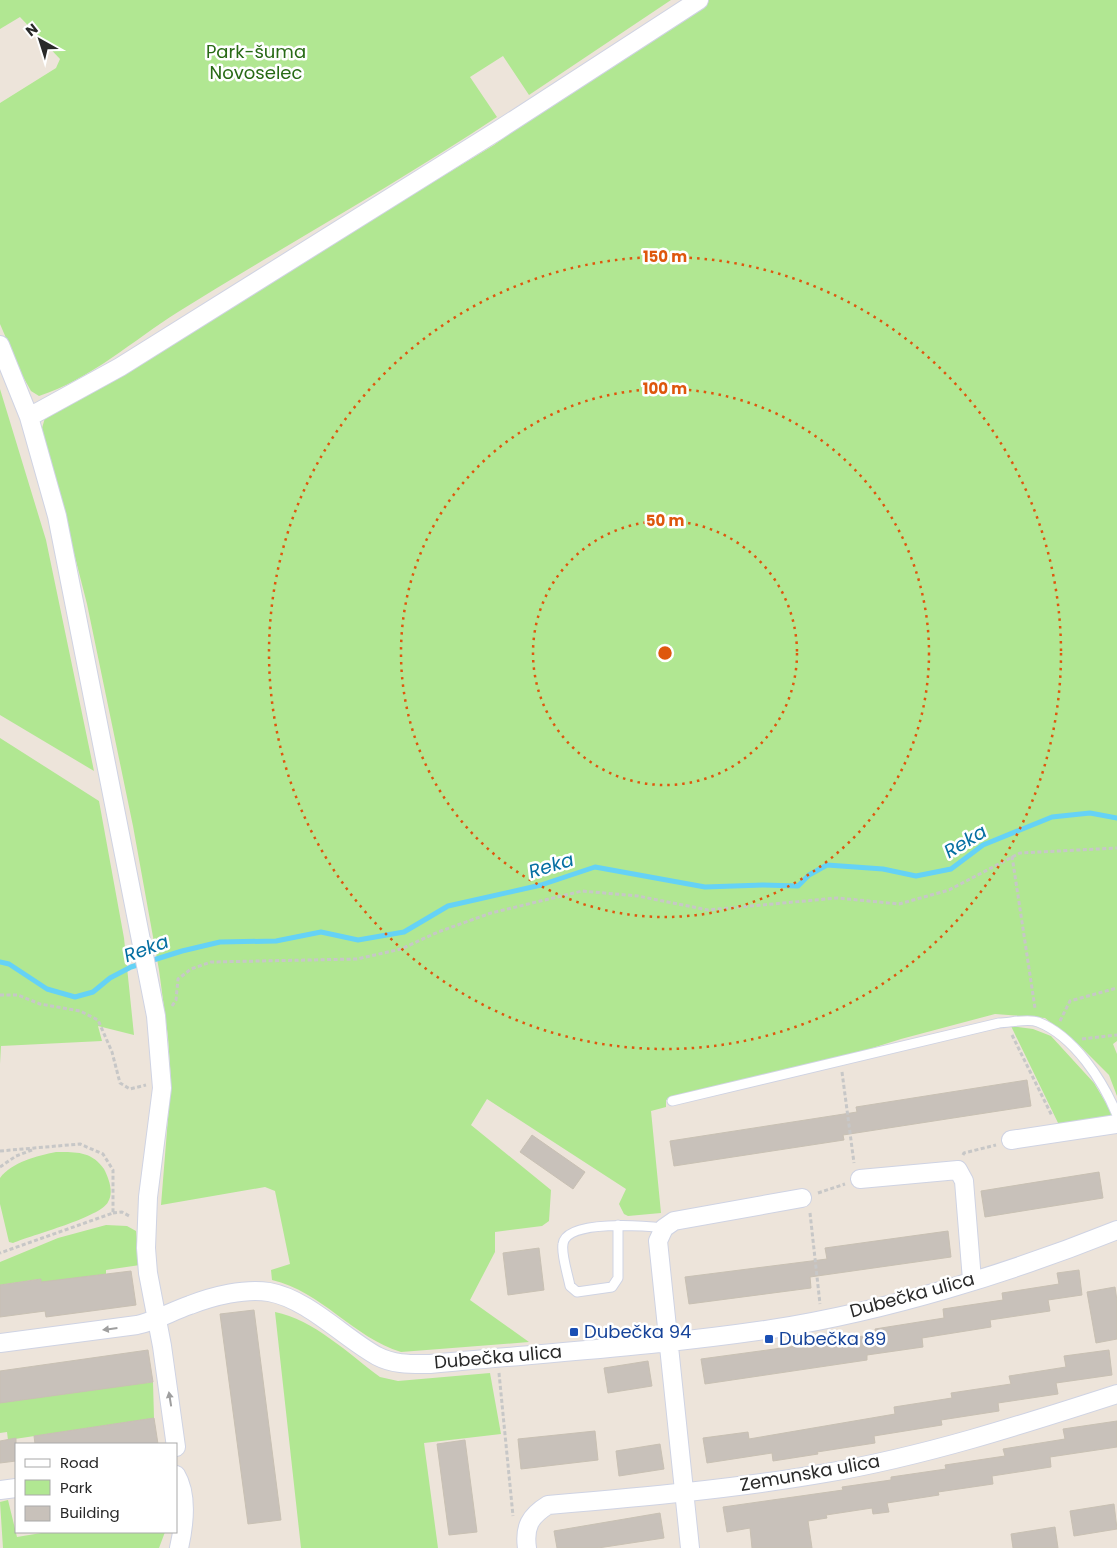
<svg xmlns="http://www.w3.org/2000/svg" width="1117" height="1548" font-family="Poppins,sans-serif">
  <rect width="100%" height="100%" fill="#ede4da"/>
  <!-- green -->
  <path fill="#b1e792" d="M0,0H671L529,95L503,56L470,77L497,117C393,186 284,246 178,312C132,341 91,379 39,396L31,391L21,373L0,324V103L56,68L60,59L20,17L0,29Z
    M709,0H1117V1041L1113,1044L1117,1054V1096L1109,1075L1079,1045L1045,1018L995,1014L901,1039L866,1050L666,1100V1107L651,1111L661,1213L628,1216L624,1214L619,1204L626,1189L487,1099L471,1125L551,1190L549,1221L542,1226L495,1232V1252L470,1300L529,1342L401,1352C354,1338 321,1291 272,1280L271,1270L290,1264L275,1191L265,1187L161,1205L171,1081L168,1037L159,970L133,826L87,604L42,428L45,418L494,145L575,85Z
    M0,389L46,540L94,771L0,715Z
    M0,738L99,801L124,938L134,1035L98,1026L102,1041L1,1046L0,1064Z
    M1011,1026L1033,1029L1051,1036L1094,1083L1115,1118L1060,1127Z
    M56,1152C75,1152 92,1151 104,1169C109,1179 114,1192 108,1202C101,1217 32,1235 13,1243L9,1242L0,1204V1178C12,1162 37,1156 56,1152Z
    M106,1225L127,1226L136,1231L140,1265L106,1270V1274L41,1283L40,1279L0,1285V1262L58,1238Z
    M275,1312C313,1319 350,1355 380,1377L398,1381L490,1373L501,1434L424,1443L438,1548H301Z
    M153,1382L154,1418L8,1440L7,1432L0,1433V1400Z
    M8,1500L17,1537L47,1532H165L159,1548H3L0,1502Z"/>
  <g fill="none" stroke-linecap="round" stroke-linejoin="round">
    <!-- stream -->
    <path stroke="#65d2f6" stroke-width="5" d="M0,962L9,964L47,989L75,997L93,992L110,978L131,967L182,951L220,942L276,941L321,932L358,940L404,932L448,906L541,885L595,867L705,887L763,885L798,886L809,875L827,865L883,869L916,876L951,869L983,845L1052,817L1090,813L1117,818"/>
  </g>
  <!-- building -->
  <path fill="#c8c1ba" stroke="#c8c0b3" d="M1027,1080L1031,1106L843,1135L844,1140L674,1166L670,1141L857,1112L856,1107Z
    M532,1135L585,1172L573,1189L520,1152Z
    M1099,1172L1103,1198L985,1217L981,1191Z
    M948,1231L951,1257L810,1277L811,1288L689,1304L685,1277L827,1259L825,1248Z
    M539,1248L544,1290L508,1295L503,1253Z
    M1079,1270L1082,1295L1048,1300L1050,1311L990,1320L991,1327L922,1338L923,1347L867,1355V1360L705,1384L701,1359L819,1343L876,1334L875,1329L944,1318L943,1309L1003,1300L1002,1293L1059,1284L1057,1273Z
    M131,1271L136,1305L46,1317L45,1311L0,1317V1285L41,1279V1282Z
    M1115,1287L1117,1301V1339L1096,1343L1087,1292Z
    M254,1310L281,1520L248,1524L220,1314Z
    M148,1350L153,1382L0,1403V1371Z
    M1109,1350L1112,1375L1056,1383L1058,1394L998,1403L999,1411L941,1420L942,1425L874,1436L875,1443L817,1452L818,1454L773,1461L772,1453L707,1463L703,1438L748,1432L749,1439L895,1414L894,1407L952,1398L951,1393L1011,1384L1009,1376L1066,1367L1064,1356Z
    M648,1361L652,1386L608,1393L604,1368Z
    M154,1418L158,1444H35L34,1436Z
    M1117,1421V1447L1050,1457L1051,1467L992,1476L993,1484L938,1492L939,1495L887,1503L889,1512L873,1514L872,1508L826,1515L827,1518L808,1521L812,1548H752L750,1528L727,1532L723,1507L843,1490L842,1487L891,1480V1477L946,1469L945,1465L1005,1456L1003,1449L1065,1439L1063,1429Z
    M595,1431L598,1460L521,1469L518,1439Z
    M16,1438V1461L0,1463V1441Z
    M465,1440L477,1532L449,1535L437,1444Z
    M660,1444L664,1469L619,1476L616,1451Z
    M1114,1504L1117,1529L1074,1536L1070,1511Z
    M660,1513L664,1538L598,1548H557L554,1531Z
    M1055,1527L1058,1548H1013L1011,1534Z"/>
  <g fill="none" stroke-linecap="round" stroke-linejoin="round">
    <defs>
      <path id="service" d="M672,1101L999,1023C1009,1023 1028,1018 1038,1022C1074,1036 1103,1081 1117,1115
        M618,1225V1278L612,1287L577,1292L570,1286C568,1275 561,1254 563,1244C566,1219 646,1226 664,1228"/>
      <path id="minor" d="M0,345L29,417L57,516L156,1016L162,1088L148,1197L146,1248L148,1273L162,1346L176,1447
        M29,417L120,367L497,131L699,0
        M1011,1140L1117,1124
        M860,1179L958,1170L964,1181L972,1280
        M0,1343L137,1325C156,1321 172,1311 190,1305C213,1296 245,1288 269,1292C308,1299 344,1338 377,1356C394,1365 412,1364 430,1364C544,1353 659,1346 772,1329C887,1311 1010,1273 1117,1230
        M176,1475C188,1495 184,1526 179,1548
        M0,1490L16,1488
        M527,1548C524,1527 530,1516 548,1505C641,1497 734,1489 826,1473C925,1456 1021,1425 1117,1394
        M690,1548L658,1241L664,1228L674,1221L802,1198"/>
    </defs>
    <!-- service casing -->
    <use href="#service" stroke="#cfd3e3" stroke-width="11"/>
    <!-- minor casing -->
    <use href="#minor" stroke="#cfd3e3" stroke-width="20"/>
    <!-- path -->
    <path stroke="#c7c7c7" stroke-width="3" stroke-dasharray="4 2.5" stroke-linecap="butt" d="M1012,856L1035,1008
      M0,995H18L40,1004L80,1011L98,1020L112,1052L120,1083L130,1089L146,1085
      M172,1006L176,1000L178,979L191,969L211,962L357,959L401,949L438,932L491,913L582,891L638,896L708,910L837,898L899,904L949,890L1020,853L1117,848
      M1060,1021L1070,1001L1117,988
      M1012,1035L1052,1116
      M1082,1039L1117,1035
      M842,1072L854,1163
      M0,1151L80,1144L103,1154L113,1170V1213L0,1253
      M963,1155L964,1153L996,1145
      M0,1167L16,1156L32,1150
      M818,1193L845,1184
      M113,1213L122,1212L131,1217
      M810,1213L820,1304
      M499,1373L513,1516"/>
    <!-- service -->
    <use href="#service" stroke="#fff" stroke-width="9"/>
    <!-- minor -->
    <use href="#minor" stroke="#fff" stroke-width="18"/>
  </g>
  <!-- one-way arrows -->
  <defs><path id="oneway-solid" d="M-6-.8H1V-3.2L6.5 0L1 3.2V.8H-6Z" transform="scale(1.25)"/></defs>
  <g fill="#9f9f9f">
    <use href="#oneway-solid" transform="translate(110 1329) rotate(173)"/>
    <use href="#oneway-solid" transform="translate(170 1399) rotate(-99)"/>
  </g>
  <!-- distance rings -->
  <g fill="none" stroke="#de570d" stroke-width="2.5" stroke-dasharray="2.5 5">
    <circle cx="665" cy="653" r="132"/>
    <circle cx="665" cy="653" r="264"/>
    <circle cx="665" cy="653" r="396"/>
  </g>
  <!-- markers -->
  <g fill="#1a4fb4" stroke="#fff" stroke-width="2">
    <rect x="569" y="1327" width="10" height="10" rx="2.5"/>
    <rect x="764" y="1334" width="10" height="10" rx="2.5"/>
  </g>
  <g text-anchor="middle" stroke-width="5" stroke-linejoin="round" paint-order="stroke">
    <!-- park labels -->
    <g font-size="18" fill="#286a15" stroke="#fff">
      <text x="256" y="58">Park-šuma<tspan x="256" dy="21">Novoselec</tspan></text>
    </g>
    <!-- street labels -->
    <g font-size="18" fill="#292929" stroke="#fff">
      <text transform="translate(912 1295) rotate(-15)" y="6">Dubečka ulica</text>
      <text transform="translate(498 1357) rotate(-5)" y="6">Dubečka ulica</text>
      <text transform="translate(810 1473) rotate(-10)" y="6">Zemunska ulica</text>
    </g>
    <!-- transit labels -->
    <g font-size="18" fill="#164399" stroke="#fff" text-anchor="start">
      <text x="584" y="1338">Dubečka 94</text>
      <text x="779" y="1345">Dubečka 89</text>
    </g>
    <!-- water labels -->
    <g font-size="19" font-style="italic" fill="#056fa2" stroke="#fff">
      <text transform="translate(965 841) rotate(-31)" y="7">Reka</text>
      <text transform="translate(551 865) rotate(-17)" y="7">Reka</text>
      <text transform="translate(146 948) rotate(-20)" y="7">Reka</text>
    </g>
  </g>
  <circle cx="665" cy="653" r="8" fill="#de570d" stroke="#fff" stroke-width="2.5"/>
  <g font-size="15" text-anchor="middle" font-weight="bold" fill="#de570d" stroke="#fff" stroke-width="5" stroke-linejoin="round" paint-order="stroke">
    <text x="665" y="262">150 m</text>
    <text x="665" y="394">100 m</text>
    <text x="665" y="526">50 m</text>
  </g>
  <!-- legend -->
  <rect x="15" y="1443" width="162" height="90" fill="#ffffff" stroke="#a9a9a9"/>
  <rect x="25" y="1459" width="25" height="8" fill="#ffffff" stroke="#a9a9a9"/>
  <text x="60" y="1468" font-size="15" fill="#292929">Road</text>
  <rect x="25" y="1480" width="25" height="15" fill="#b1e792" stroke="#a9a9a9"/>
  <text x="60" y="1493" font-size="15" fill="#292929">Park</text>
  <rect x="25" y="1506" width="25" height="15" fill="#c8c1ba" stroke="#a9a9a9"/>
  <text x="60" y="1518" font-size="15" fill="#292929">Building</text>
  <!-- north arrow -->
  <g transform="translate(40 40) rotate(321)" stroke="#ffffff" stroke-width="4" paint-order="stroke">
  <path d="M0-4L9 19L0 12L-9 19Z" fill="#292929"/>
  <text y="-8" font-size="14" font-weight="bold" text-anchor="middle" fill="#292929">N</text>
  </g>
</svg>
